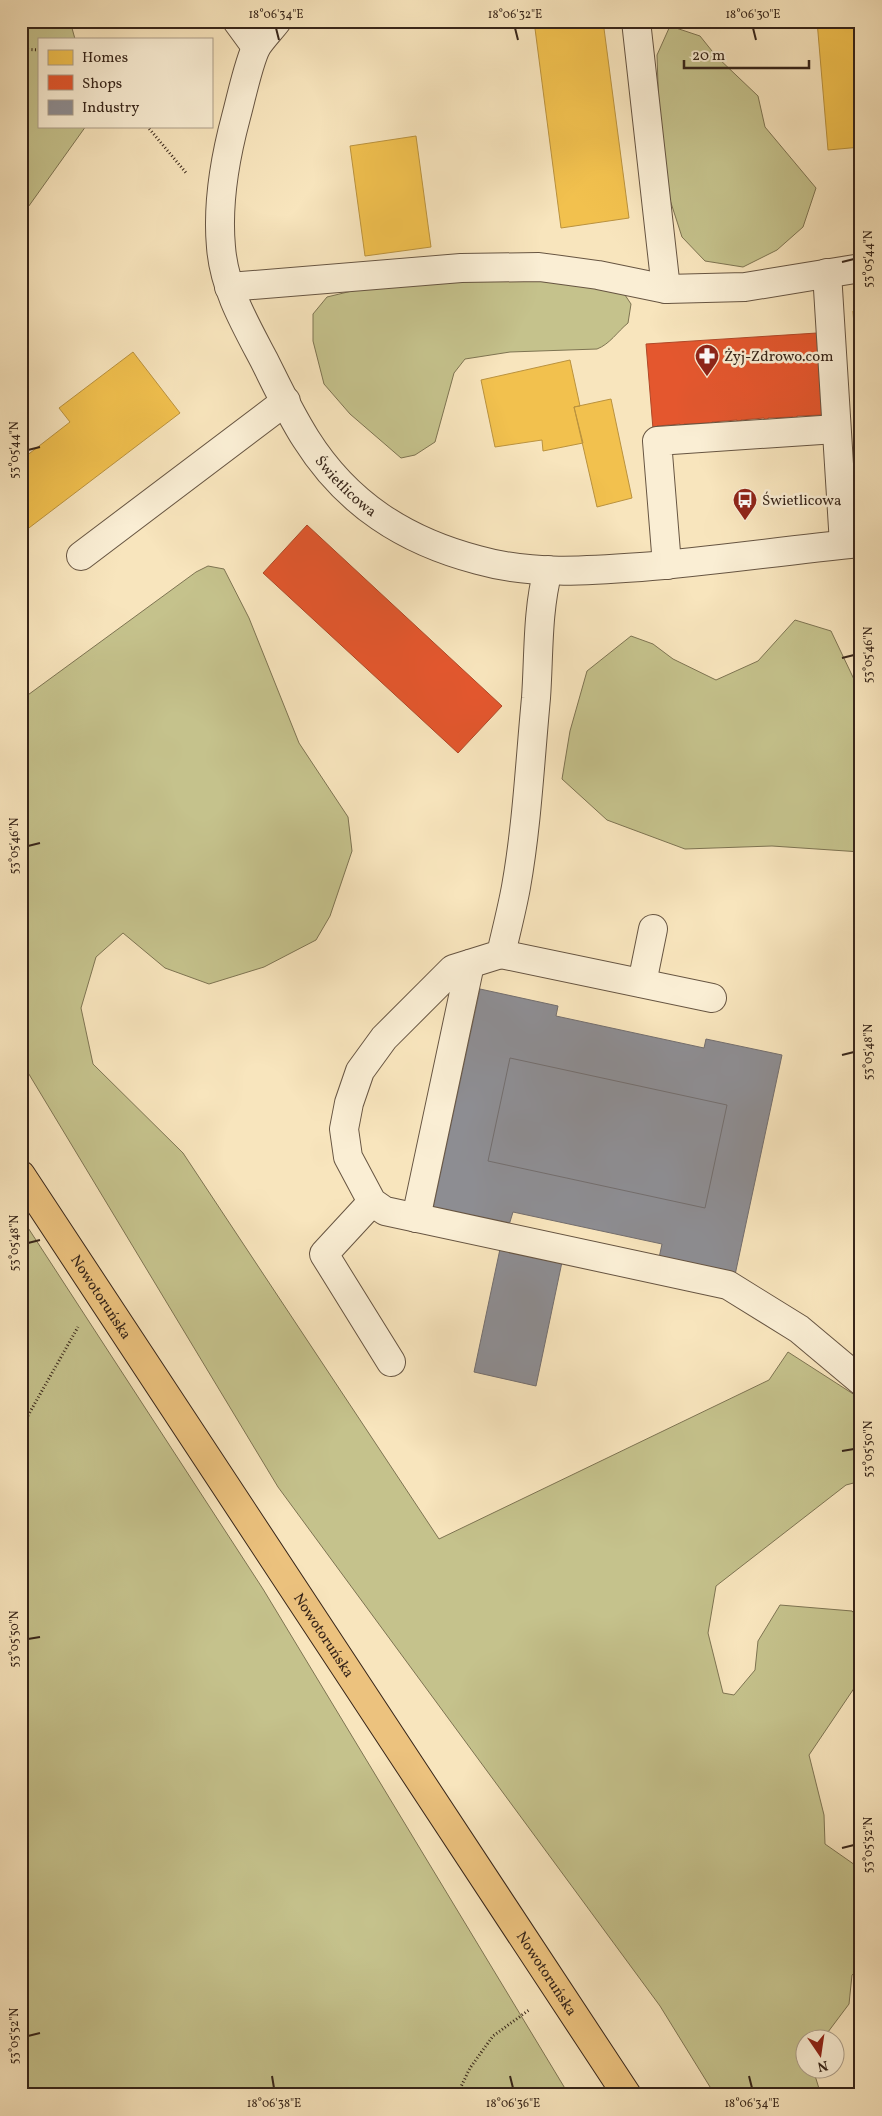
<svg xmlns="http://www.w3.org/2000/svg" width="882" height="2116" font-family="Vollkorn,serif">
  <rect width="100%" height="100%" fill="#f8e5bd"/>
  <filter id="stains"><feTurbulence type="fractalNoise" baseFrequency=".004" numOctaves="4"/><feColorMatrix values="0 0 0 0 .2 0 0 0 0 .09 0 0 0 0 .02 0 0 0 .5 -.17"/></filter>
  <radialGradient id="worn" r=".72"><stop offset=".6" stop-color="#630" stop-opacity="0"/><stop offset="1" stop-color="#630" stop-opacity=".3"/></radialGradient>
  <!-- green -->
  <path fill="#c5c28c" stroke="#7e7452" d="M21,21H70L75,39H39V126H86L21,217Z
    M670,26L700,36L716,56L758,96L765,127L816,188L803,227L777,250L743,267L705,261L682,237L661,172L657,55Z
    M491,279L554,280L623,292L631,304L628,323C617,332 610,344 597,349L510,352L465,359L454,373L435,442L415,455L401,458L350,414L324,384L313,341V314L327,297L356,290Z
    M208,566L224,569L249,618L299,743L348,817L352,851L330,916L316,940L264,967L209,984L165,968L123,933L96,957L81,1008L93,1064L183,1153L439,1539L769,1380L788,1352L861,1399V1481L846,1485L716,1586L708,1633L723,1693L734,1695L755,1670L758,1641L780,1605L852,1611L861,1621V1678L809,1755L824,1815L825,1844L855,1865L861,1879V1967L852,1975L849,2004L828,2032L804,2038V2068L813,2069L821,2095H715L660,2006L278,1487L21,1061V700L196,572Z
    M795,620L831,631L861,694V852L772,846L685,849L607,820L562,779L570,731L587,671L631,636L653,644L673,659L716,680L758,661Z
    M21,1217L263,1589L569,2095H21Z"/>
  <!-- homes -->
  <path fill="#f2c14e" stroke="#ba923e" d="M534,21H603L629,218L561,228Z
    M817,21H861V147L828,150Z
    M416,136L431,247L365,256L350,146Z
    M861,310V410H860L853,311Z
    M133,352L180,413L21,534V460L70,422L59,408Z
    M570,360L580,406L574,407L583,443L543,451L542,440L495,447L481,380Z
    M611,399L632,498L597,507L574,407Z"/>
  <!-- shops -->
  <path fill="#e4572e" stroke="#b04828" d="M817,333L825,417H822L821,415L797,416V419H794L793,417L768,418V421H765L764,418L741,420V423H737V420L712,422V425H709V423L684,424V427H680V424L657,426V429H653L646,344Z
    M307,525L502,706L458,753L263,573Z"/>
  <!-- industry -->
  <path fill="#8d8d92" stroke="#736e6e" d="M480,989L558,1006L556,1016L704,1048L706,1039L782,1055L735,1275L659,1258L662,1244L513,1212L509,1225L433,1209Z
    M510,1058L727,1105L705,1208L488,1161Z
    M500,1249L562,1262L536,1386L474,1372Z"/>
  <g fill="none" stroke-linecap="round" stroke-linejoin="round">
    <defs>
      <g id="minor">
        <path d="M237,21L256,47"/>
        <path id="s1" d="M277,21C271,29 263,37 257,46C249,60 241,99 236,117C225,158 217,204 221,247C224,288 245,324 264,360C277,386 290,414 306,439C347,504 405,541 478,560C531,575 586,571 641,567C714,561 787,550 861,543"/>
        <path d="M636,21L666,289"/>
        <path d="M827,273L844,544"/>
        <path d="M229,287L461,268L539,267L598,275L666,289L745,287L861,268"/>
        <path d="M81,556L286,401"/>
        <path d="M667,565L657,441L836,429"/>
        <path d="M548,570C537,611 539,656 536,698C530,761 527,825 516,887C512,909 506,932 501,954L453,969L384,1038L360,1071L349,1103L344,1129L348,1157L372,1202L385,1211L728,1285L799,1329L861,1381"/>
        <path d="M501,954L712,998"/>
        <path d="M642,983L653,929"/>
        <path d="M372,1202L324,1254L391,1362"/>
        <path d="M416,1218L470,964"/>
      </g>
      <g id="major">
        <path id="s2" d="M21,1175L627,2095"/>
      </g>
    </defs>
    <!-- minor casing -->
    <use href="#minor" stroke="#675542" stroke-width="30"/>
    <!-- major casing -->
    <use href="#major" stroke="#372519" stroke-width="30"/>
    <!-- path -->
    <path stroke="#372519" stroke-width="3" stroke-dasharray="1 2.5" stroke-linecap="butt" d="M21,49L39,50
      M147,126L187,174
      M21,1428L78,1327
      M457,2095L470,2068L493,2036L529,2010"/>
    <!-- minor -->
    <use href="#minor" stroke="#faeed4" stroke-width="28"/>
    <!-- major -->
    <use href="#major" stroke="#ecc27e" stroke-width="28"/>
  </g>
  <!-- ticks -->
  <path fill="none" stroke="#372519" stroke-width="2" d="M276,28L279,40M515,28L518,40M753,28L756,40M842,262L854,259M28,450L40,447M842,658L854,655M28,846L40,843M842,1055L854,1052M28,1243L40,1240M842,1451L854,1449M28,1639L40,1637M842,1848L854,1845M28,2036L40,2033M272,2076L274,2088M510,2076L513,2088M749,2076L752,2088"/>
  <!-- icons -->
  <defs>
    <symbol id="pharmacy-pin" viewBox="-11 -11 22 30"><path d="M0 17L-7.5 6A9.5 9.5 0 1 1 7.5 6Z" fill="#8f2418" stroke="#faeed4"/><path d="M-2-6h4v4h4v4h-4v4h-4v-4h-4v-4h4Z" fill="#fff"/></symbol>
    <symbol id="bus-pin" viewBox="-11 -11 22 30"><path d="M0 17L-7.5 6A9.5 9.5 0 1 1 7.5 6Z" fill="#8f2418" stroke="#faeed4"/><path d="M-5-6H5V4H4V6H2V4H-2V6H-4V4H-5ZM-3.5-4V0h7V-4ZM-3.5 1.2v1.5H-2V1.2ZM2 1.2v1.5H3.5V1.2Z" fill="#fff"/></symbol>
  </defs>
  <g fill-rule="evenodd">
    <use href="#pharmacy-pin" x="693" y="342" width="28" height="38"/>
    <use href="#bus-pin" x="731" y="486" width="28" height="38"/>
  </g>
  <g text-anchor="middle" stroke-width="5" stroke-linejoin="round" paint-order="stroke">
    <!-- poi labels -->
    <g font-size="15" fill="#372519" stroke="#faeed4" text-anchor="start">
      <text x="724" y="361">Żyj-Zdrowo.com</text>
      <text x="762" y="505">Świetlicowa</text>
    </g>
    <!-- street labels -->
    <g font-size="15" fill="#372519" stroke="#faeed4">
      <text dy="5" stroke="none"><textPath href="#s1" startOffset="511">Świetlicowa</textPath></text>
      <text dy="5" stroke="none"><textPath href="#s2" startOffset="146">Nowotoruńska</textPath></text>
      <text dy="5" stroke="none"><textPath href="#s2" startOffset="551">Nowotoruńska</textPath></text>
      <text dy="5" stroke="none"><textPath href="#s2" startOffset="956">Nowotoruńska</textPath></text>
    </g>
  </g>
  <!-- margin -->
  <rect width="882" height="2116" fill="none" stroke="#f8e5bd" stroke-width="55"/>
  <!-- legend -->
  <rect x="38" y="38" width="175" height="90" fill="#faeed4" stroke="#ac9e89"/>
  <rect x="48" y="50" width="25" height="15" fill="#f2c14e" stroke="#ac9e89"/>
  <text x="82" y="62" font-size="15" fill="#372519">Homes</text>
  <rect x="48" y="75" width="25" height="15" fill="#e4572e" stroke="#ac9e89"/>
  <text x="82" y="88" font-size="15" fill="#372519">Shops</text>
  <rect x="48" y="100" width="25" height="15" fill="#8d8d92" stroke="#ac9e89"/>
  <text x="82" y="112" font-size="15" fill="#372519">Industry</text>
  <!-- north arrow -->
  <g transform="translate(820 2054) rotate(167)"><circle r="24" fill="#faeed4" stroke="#ac9e89"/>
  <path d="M0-4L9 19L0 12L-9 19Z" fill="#8f2418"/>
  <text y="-8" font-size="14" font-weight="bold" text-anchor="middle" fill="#372519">N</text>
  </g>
  <!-- scale -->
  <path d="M684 60v8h125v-8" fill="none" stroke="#372519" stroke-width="2.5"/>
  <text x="692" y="60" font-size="15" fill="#372519" stroke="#faeed4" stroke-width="4" paint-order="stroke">20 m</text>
  <rect x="28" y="28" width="826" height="2060" fill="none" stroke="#372519" stroke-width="2"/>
  <g font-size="12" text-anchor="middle" fill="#372519">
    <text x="276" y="18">18°06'34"E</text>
    <text x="515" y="18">18°06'32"E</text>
    <text x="753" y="18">18°06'30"E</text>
    <text transform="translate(868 259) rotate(-90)" y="4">53°05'44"N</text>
    <text transform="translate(14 450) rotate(-90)" y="4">53°05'44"N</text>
    <text transform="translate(868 655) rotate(-90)" y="4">53°05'46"N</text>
    <text transform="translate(14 846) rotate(-90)" y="4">53°05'46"N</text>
    <text transform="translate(868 1052) rotate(-90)" y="4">53°05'48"N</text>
    <text transform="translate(14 1243) rotate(-90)" y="4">53°05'48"N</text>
    <text transform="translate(868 1449) rotate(-90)" y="4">53°05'50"N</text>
    <text transform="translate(14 1639) rotate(-90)" y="4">53°05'50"N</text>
    <text transform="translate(868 1845) rotate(-90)" y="4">53°05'52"N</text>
    <text transform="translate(14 2036) rotate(-90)" y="4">53°05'52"N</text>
    <text x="274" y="2107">18°06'38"E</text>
    <text x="513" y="2107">18°06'36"E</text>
    <text x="752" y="2107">18°06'34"E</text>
  </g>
  <rect width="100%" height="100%" filter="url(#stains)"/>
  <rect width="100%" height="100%" fill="url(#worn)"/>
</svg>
